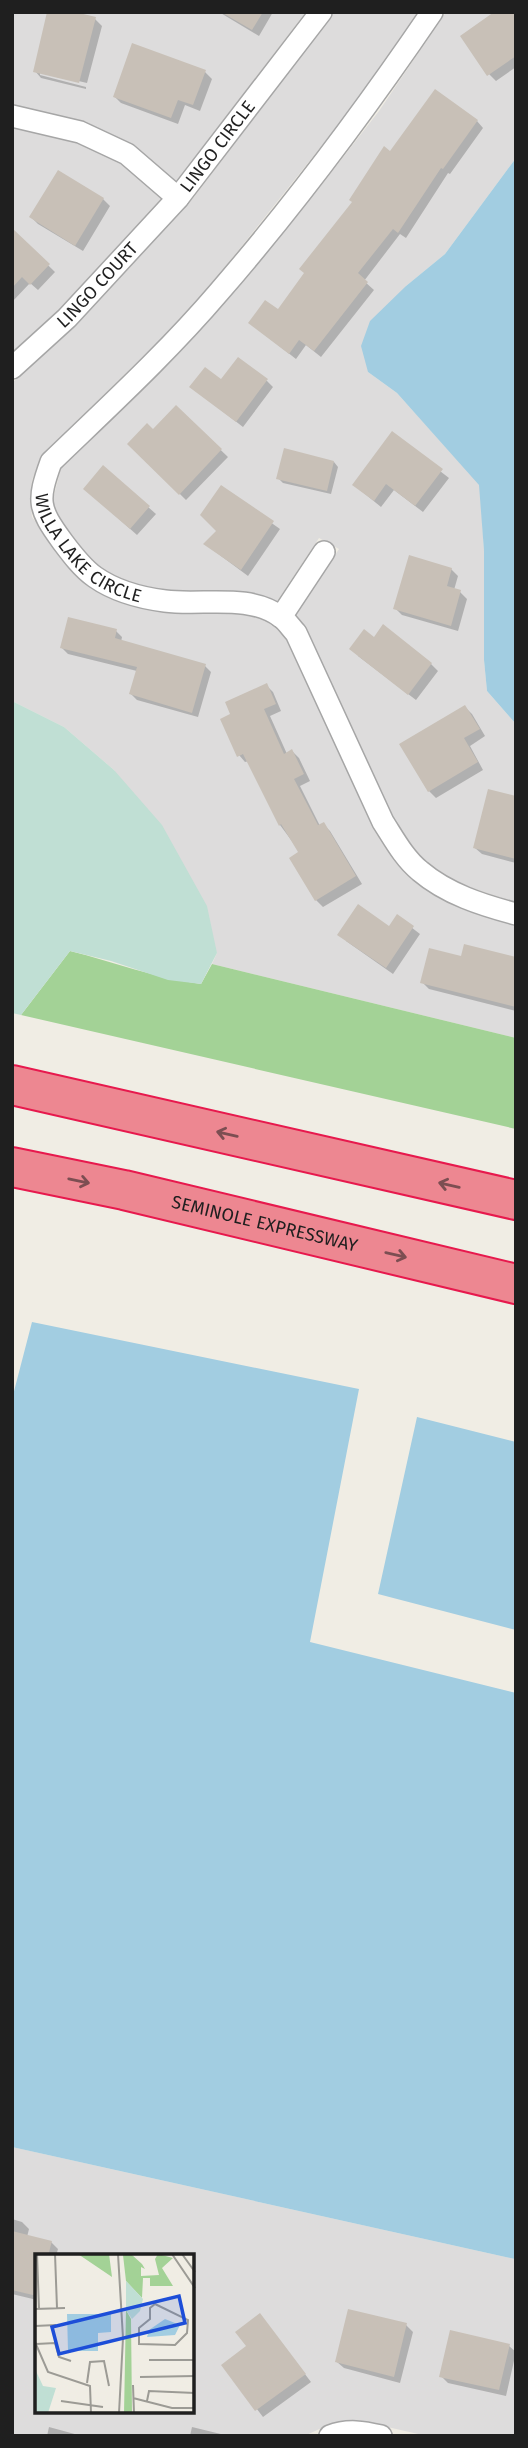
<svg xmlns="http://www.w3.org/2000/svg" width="528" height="2448" font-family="'Fira Sans',sans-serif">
  <rect width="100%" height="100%" fill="#f0ede4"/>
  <!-- residential -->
  <path fill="#dddcdc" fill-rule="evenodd" d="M12,12H306L176,182L135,147L85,123L12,104Z
    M334,12H418L359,99L210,286L157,343L42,455L32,480L30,499L32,517L66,564L88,584L116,600L166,612L236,613L259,617L274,625L286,638L373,827L392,856L412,879L445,900L488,917L516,924V1038L212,964L217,953L114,770L64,727L12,701V383L76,325L194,197Z
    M446,12H516V158L445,254L406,286L368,372L397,393L480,485L484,551V660L487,691L516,724V903L455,882L427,863L410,845L393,818L306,629L295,616L339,549L319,538L276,603L236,592L166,591L126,582L100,568L83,551L55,513L53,499L61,468L174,358L228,299L323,183L379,111Z
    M12,126L76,141L121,162L162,198L59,310L12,353Z
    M12,2147L515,2259L516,2258V2436H427L361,2421L335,2422L304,2436H12ZM37,2256H192V2411H37Z"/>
  <!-- forest -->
  <path fill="#a3d296" d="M70,951C114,962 155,978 201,984L212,964L516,1038V1129L21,1015Z"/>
  <!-- wetland -->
  <path fill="#c0dfd4" d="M12,701L64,727L114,770L162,825L207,906L217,953L201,984L168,980L111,961L70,951L21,1015L12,1013Z"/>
  <!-- water -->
  <path fill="#a2cde1" d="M516,158V724L487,691L484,660V551L479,485L397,393L368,372L361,346L370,321L406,286L445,254Z
    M32,1322L359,1389L310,1642L516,1693L515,2259L12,2147V1399Z
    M417,1417L516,1442V1630L378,1594Z"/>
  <!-- shadow -->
  <path fill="#0003" d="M219,12H273L259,36Z
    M516,12V67L496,81L489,74Z
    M95,19L102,26L87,83L40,72V75L86,87V89L41,78L35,71Z
    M205,72L212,79L200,111L185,105L178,124L121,103L115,97Z
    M477,121L483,128L450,174L448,173L406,238L400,234L364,281L374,290L321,357L306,345L296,359L250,323L278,312L391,153Z
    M103,199L110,206L83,251L38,224L31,217Z
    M16,234L55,272L38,290L30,283L12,302V239Z
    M267,381L273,387L243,427L199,393L221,382Z
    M176,407L228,457L186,500L129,444L153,432Z
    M392,434L449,478L423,512L394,490L381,507L354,485Z
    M334,462L338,467L331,494L283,483L278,478Z
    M104,468L156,514L137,535L92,495Z
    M221,487L280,529L248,576L205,544L218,531Z
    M451,569L458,576L454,590L460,592L467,599L458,631L402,615L395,608Z
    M116,631L122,637L121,642L205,666L211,672L198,717L137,700L131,694L137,671L68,654L62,648Z
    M374,639L431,664L438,671L416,700L358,656Z
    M266,685L273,692L281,711L270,716L287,754L292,751L299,758L310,781L300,786L320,826L323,824L330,831L362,884L323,907L316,900L291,858L300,852L280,825L249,761L245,762L239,755L232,715Z
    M465,707L472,714L485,736L470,746L483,770L436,798L429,791Z
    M516,798V863L482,854L475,848Z
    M398,917L420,934L393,974L346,941L390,928Z
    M516,958V1011L429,989L422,982Z
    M12,2219L22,2222L29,2229L27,2237L51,2242L58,2249L56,2256H37V2300L12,2294Z
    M260,2315L311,2382L263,2417L223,2365L248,2347Z
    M406,2325L413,2332L400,2383L344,2368L337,2362Z
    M509,2346L516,2352L506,2396L448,2383L441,2376Z
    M49,2427L82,2436H47Z
    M192,2427L229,2436H190Z"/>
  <!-- building -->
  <path fill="#c8c0b7" d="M47,12H75L96,17L79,83L33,72Z
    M221,12H263L252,30Z
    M494,12H516V56L487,76L460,36Z
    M132,43L206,70L193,105L178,100L171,118L113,97Z
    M435,89L478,120L443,169L441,168L398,233L393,229L358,273L368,282L314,351L299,340L289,354L248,323L265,300L278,309L304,273L299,269L352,202L349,200L384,146L390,151Z
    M58,170L104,198L75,246L29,217Z
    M12,228L50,264L30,285L22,277L12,288Z
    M238,357L268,379L236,422L189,387L205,367L221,379Z
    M176,405L222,449L179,495L127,444L147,423L153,429Z
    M392,431L443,469L415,506L386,484L374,501L352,485Z
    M284,448L334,461L327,491L276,479Z
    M103,465L150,506L130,529L83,489Z
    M221,485L274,521L241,570L203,544L216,531L200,515Z
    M409,555L452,568L447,586L461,590L451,626L393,609Z
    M68,617L117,629L115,638L206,664L192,713L129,694L137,667L60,648Z
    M383,624L432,663L408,695L349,649L364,629L374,637Z
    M267,683L276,704L264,709L284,754L292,749L304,774L294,779L318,825L324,822L356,876L315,901L289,858L298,852L281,824L279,826L243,754L237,757L220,719L230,714L225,702Z
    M465,705L480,729L464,738L478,762L428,792L399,744Z
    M488,789L516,796V859L473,848Z
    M358,904L389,926L397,914L414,926L386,968L337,935Z
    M464,944L516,957V1007L420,983L429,948L461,956Z
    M12,2231L52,2241L48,2256H37V2296L12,2290Z
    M348,2309L407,2323L394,2377L335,2362Z
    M260,2313L306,2374L255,2411L221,2365L246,2346L235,2332Z
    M450,2330L510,2344L499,2390L439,2377Z"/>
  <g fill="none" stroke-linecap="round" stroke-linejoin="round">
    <defs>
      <g id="street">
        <path id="s1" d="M432,12C366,109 296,203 219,292C167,353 108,407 51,462C37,501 38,508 62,541C71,553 82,568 95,577C115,591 141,598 165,601C202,606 249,593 281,617C287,621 291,628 296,633L383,822C394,839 404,858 420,871C447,894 482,905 516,914"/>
        <path id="s2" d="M12,116L80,132L127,154L178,198L321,12"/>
        <path id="s3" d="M12,368L67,318L178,198"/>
        <path d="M281,617L324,552"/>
        <path d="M330,2436C348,2429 364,2432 381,2436"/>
      </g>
      <g id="highway">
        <path d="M12,1085L516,1200"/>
        <path id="s4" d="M12,1167L124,1190L516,1284"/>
      </g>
    </defs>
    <!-- street casing -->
    <use href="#street" stroke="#a6a6a6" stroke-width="24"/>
    <!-- highway casing -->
    <use href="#highway" stroke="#e7194d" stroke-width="42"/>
    <!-- street -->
    <use href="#street" stroke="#fff" stroke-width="21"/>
    <!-- highway -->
    <use href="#highway" stroke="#ed8791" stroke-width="38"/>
  </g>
  <!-- one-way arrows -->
  <defs><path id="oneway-shaft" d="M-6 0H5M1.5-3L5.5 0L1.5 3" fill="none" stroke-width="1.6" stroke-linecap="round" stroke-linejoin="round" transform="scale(1.75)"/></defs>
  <g stroke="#7c4e52">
    <use href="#oneway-shaft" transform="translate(227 1134) rotate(-167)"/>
    <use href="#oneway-shaft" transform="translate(79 1181) rotate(12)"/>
    <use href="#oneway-shaft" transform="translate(449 1185) rotate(-167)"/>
    <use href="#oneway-shaft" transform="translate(396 1255) rotate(13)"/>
  </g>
  <g text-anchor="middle" stroke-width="7" stroke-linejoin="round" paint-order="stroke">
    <!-- street labels -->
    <g font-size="18" fill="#1f1f1f" stroke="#fff">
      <text dy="6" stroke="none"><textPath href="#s2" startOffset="254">LINGO CIRCLE</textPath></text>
      <text dy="6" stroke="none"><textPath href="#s3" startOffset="119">LINGO COURT</textPath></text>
      <text dy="6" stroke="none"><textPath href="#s1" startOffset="700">WILLA LAKE CIRCLE</textPath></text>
      <text dy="6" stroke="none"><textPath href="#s4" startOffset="259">SEMINOLE EXPRESSWAY</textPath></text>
    </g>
  </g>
  <!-- overview -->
  <g transform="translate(35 2254)">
    <rect width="159" height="159" fill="#f0ede4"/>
    <path d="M43,0H74L77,23ZM123,0L138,4L127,14L138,32H115V24H108L107,44L91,27L88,1H97L107,10L110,15L106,13V22L124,21L120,5ZM91,56L96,65L97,159H89Z" fill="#a3d296"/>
    <path d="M91,27L108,45L105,57L97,65L91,56ZM0,115L8,132L21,134L13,159H0Z" fill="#c0dfd4"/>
    <path d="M32,60H76V78L63,79V97H33ZM130,65L145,71L140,81L112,83L114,76Z" fill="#a2cde1"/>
    <path fill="none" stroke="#9c9b95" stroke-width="2" d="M2,0L4,55M20,0L22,54M83,0L88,84L84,159M137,0L160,34M147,0L160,18M120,50L153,66L152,79L140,91L104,90V74L115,65V54ZM0,55L30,54M0,72L21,71M0,88L13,118L55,132L56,159M1,90L20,89L24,103L36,107M114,106H160M105,123L160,122M52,129L55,108L69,107L74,132M98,131L99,159M98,144L137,154H160M26,147L68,153M112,147L114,137L160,139"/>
    <path fill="#1d4ed8" fill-opacity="0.15" stroke="#1d4ed8" stroke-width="3.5" d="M144,42L150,69L24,100L17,73Z"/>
    <rect width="159" height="159" fill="none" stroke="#1f1f1f" stroke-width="3.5"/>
  </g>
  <!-- border -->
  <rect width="528" height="2448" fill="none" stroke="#1f1f1f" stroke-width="28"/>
</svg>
